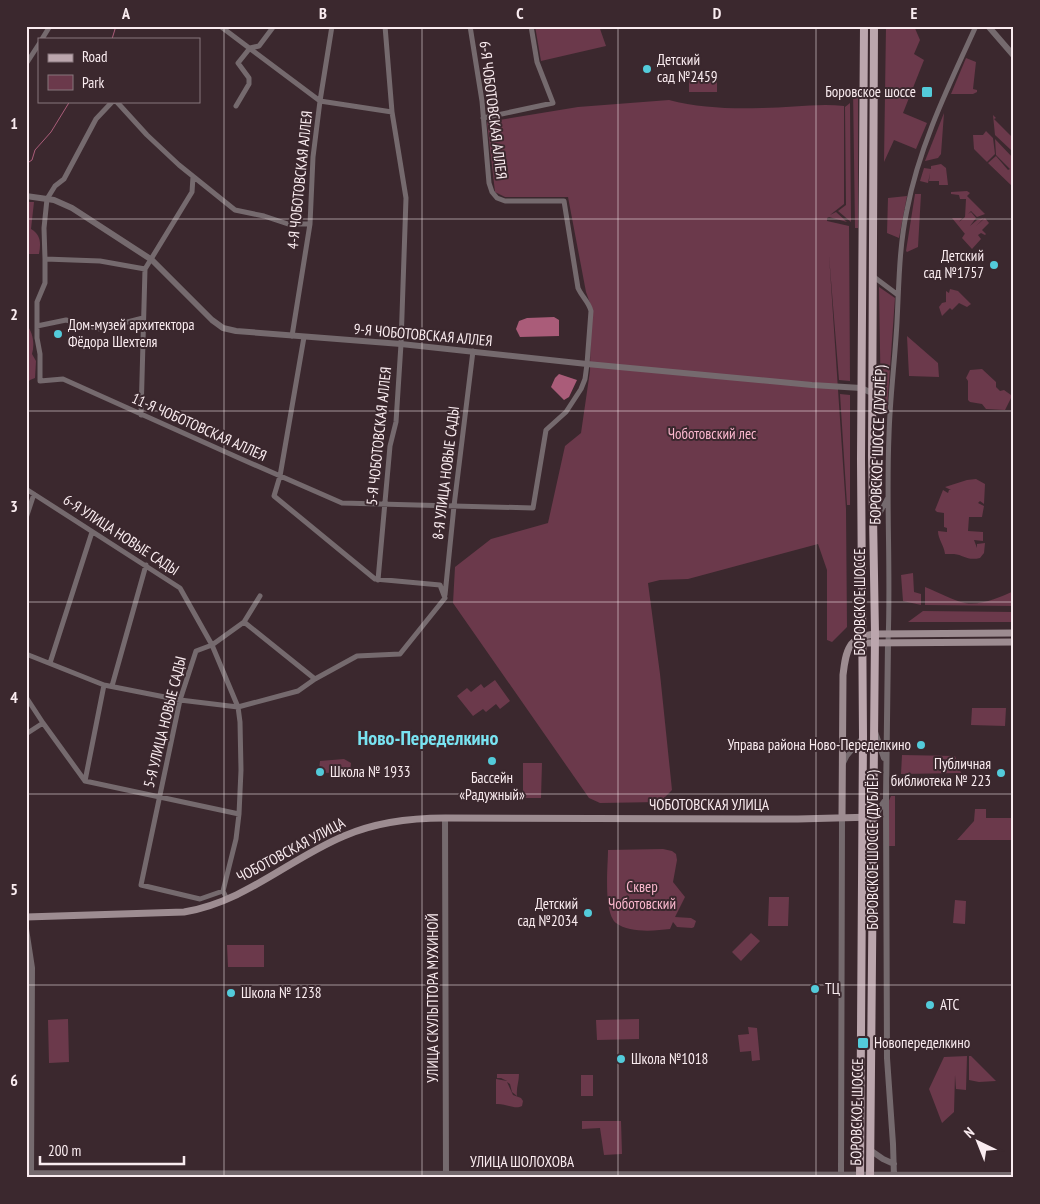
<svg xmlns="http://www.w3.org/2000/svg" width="1040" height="1204" font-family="'PT Sans Narrow',sans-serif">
  <rect width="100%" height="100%" fill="#3b282e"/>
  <!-- green -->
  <path fill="#6b394b" d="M535,26H599L606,46L541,61Z
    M886,26H914L920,40L914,54L924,60L903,113L927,123L916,149L894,140L884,162Z
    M966,58L976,62L973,89L977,90V92L973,94H951Z
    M689,79H717V92H689Z
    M853,89H858V228H855Z
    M669,100C699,108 732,109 762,108C790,108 817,103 844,106V204L830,215L836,212L847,222L829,217L827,218V221L849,226L850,381L839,380L829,255L846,509L847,627L832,642L827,640V570L818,544L688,579L660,580L648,583L660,674L672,790L660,802L600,803L589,798L453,603L455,567L491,539L548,523L565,446L581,433L590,371L591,306L586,292L568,197H505L495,192L487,122L578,107Z
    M850,103L851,222L838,211L846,205L845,107Z
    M944,113L941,154L938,158L925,161Z
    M993,115L996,118L994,119L1014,139V146L1011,150L995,135Z
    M986,131L993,138L995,154L987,162L974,149L973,135H983Z
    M995,139L1014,159V188L988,163L996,156L1008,170L1010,169L996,155Z
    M941,164L946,168L948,185H939V181H929L930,173L928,183L920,181L924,168L931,169V166Z
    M967,191L970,193L967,196L985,214L977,217L971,211L968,214L971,212L976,218L970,226L977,220L984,218L976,226L985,218L989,223L982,230L986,234L985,235L981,233L978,235L981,239L972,249L962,238L970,226L965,234L952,218H962L959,222L965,217L966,199H960L959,195L951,194V192Z
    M915,194H921L918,247L907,252L906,251Z
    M907,196L899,238L887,233L888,198Z
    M26,202H34L31,229C41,235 41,243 39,254H26Z
    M879,287L895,298L887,410H881Z
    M950,289L958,291L971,304L967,307L959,303L952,310L950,308L942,316L939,307L942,303L946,302V291L949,293Z
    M26,324C33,332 35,344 32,354L36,361L35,378L30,380L26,384Z
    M907,336L938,363L939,377L909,376Z
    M982,369L996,382V387L1000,391L1004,390L1011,395V398L1005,410L986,409L982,404L970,402L968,400V381L966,378L970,370Z
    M840,394L850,395V505H847Z
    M976,479L985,484L984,504L980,501L978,503L984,506L982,517H969L968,531L983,532V541L974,540L977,548V544L985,543L984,553L980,558C967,561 964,555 954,554C951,554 948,554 945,554C944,545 938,539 938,531L947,532V528L944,527V513L937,512L935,510L943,490L948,493L949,490H958H951L945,487L967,480Z
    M913,573L914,592L921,594V605L903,601L901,575Z
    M925,587C938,592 952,600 965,603C981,606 1000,597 1014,591V606L925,605Z
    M923,611L1014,612V622H908Z
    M495,680L510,701L500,709L496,704L486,712L483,709L473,716L457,696L467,688L471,692L481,684L484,688Z
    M972,708H1006L1005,726L971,725Z
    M902,755L955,756L961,773L901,774Z
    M344,759L351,763L350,771L348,772L323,773L319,770L320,761Z
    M523,763H542L541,798H523Z
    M891,796H895V846H888L887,805Z
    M975,809H986V818H1014V840H957L974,821Z
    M663,849L672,851L676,854L677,860L673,882L685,897L675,917L691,918L696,921L694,927L692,928L677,927L673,922L670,929C654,931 629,933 616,923C603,912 608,866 608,850Z
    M769,897H789L788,926H768Z
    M955,900L966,901L965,924L953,923Z
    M751,933L760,941L741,961L732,952Z
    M227,945H264V967H228Z
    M68,1019L69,1062L49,1063L48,1020Z
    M639,1019V1039L597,1040L596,1020Z
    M748,1027L757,1028L760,1060L752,1061L751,1051L740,1052L738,1035L749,1034Z
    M967,1056L966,1090L956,1089L955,1075L954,1112L942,1123L929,1089L944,1057Z
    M969,1056H971L996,1081L979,1082L969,1080V1065H973H969Z
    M497,1074H519C519,1082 516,1088 517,1096L512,1092L510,1084L507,1082L513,1095L521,1098L523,1101L522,1106C515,1110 505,1103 496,1104V1079L507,1081L501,1078H497Z
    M581,1075H593V1096H581Z
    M582,1121H621L622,1154L604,1155L600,1128L582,1129Z"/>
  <!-- water -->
  <path fill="#aa5c79" d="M554,317L559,320V336L520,337L516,329L519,321L527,318Z
    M559,374L577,380L569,397L564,400L551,387L555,378Z"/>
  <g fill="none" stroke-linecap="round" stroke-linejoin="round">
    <!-- stream -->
    <path stroke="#aa5c79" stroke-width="1" d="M112,39L116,26
      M26,164L32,160L35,150L51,132L70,101"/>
    <!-- minor -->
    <path stroke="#756a6e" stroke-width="5" d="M220,26L320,101L392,112
      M42,39L50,26
      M26,64L39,44
      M113,101L96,119L64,179L55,186L47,199L44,228L45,259V283L37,302V338L40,354V381L63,379L239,458L342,503L533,508L546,430L566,412L581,389L585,379L587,364L591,311C589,302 582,297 578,288L564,201H505L497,198L492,192L489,183L482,101L470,26
      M116,101L147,135L179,165L235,210L264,216L288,224H310
      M236,106L249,84V78L238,63L250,48L259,46L274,26
      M483,118L553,103L537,62L531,26
      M45,259L100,261L145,269
      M874,277L898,295
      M37,326L66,320L100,329L143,318
      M292,336L310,224L313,157L320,101L332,26
      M304,337L280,476L274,496L375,579L440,585L445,598
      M141,415L145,269L192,192L193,177
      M26,489L180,588L212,645L238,707L240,722L241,770L239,814L236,839L223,891L227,899
      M26,518L34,494
      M874,525L887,499
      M378,580L390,446L396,422L401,344L406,198L392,112L385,26
      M445,595L454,506L473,351
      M244,622L315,679
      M888,643C891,574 886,504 889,435C890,397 895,360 897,322C899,284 899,247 907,210C919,146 949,85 976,26
      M26,654L104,685L180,700L238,707L298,691L315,679L357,656L400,654L445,598
      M50,663L92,532
      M112,686L146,565
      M26,697L43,723L85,781L239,814
      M26,734L43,723
      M843,764L847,756L863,737
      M85,781L104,685
      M223,891L200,899L141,885L180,700L196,651L212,645L244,622L260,596"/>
    <!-- tertiary -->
    <path stroke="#756a6e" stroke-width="6" d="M988,26L1014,56
      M26,196L54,200L72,208L152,260L212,320L223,328L236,331L401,344L587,364L812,385L861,388L872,393
      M888,643L886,798L887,1058L893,1144L894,1177
      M875,732L884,758
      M874,817L884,802
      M445,818L446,1178
      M26,929L32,968L31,1178
      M870,1150L883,1159L894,1164
      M31,1173L1014,1175
      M841,1176L842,817"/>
    <!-- secondary -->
    <path stroke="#9d8c91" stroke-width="7" d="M863,643L1014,642
      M842,817L843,675C846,650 848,637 875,634L1014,633
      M26,917L184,912C245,902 289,859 344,836C376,822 411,818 445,818L798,819L874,817"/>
    <!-- primary -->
    <path stroke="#bba6ad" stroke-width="8" d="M860,1178L863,736L861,459L864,26
      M870,1178L875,634L872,456L874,26"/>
  </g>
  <!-- grid -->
  <path fill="none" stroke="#faecf0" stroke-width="1" stroke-opacity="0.55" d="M224,26V1178M422,26V1178M618,26V1178M816,26V1178M26,219H1014M26,411H1014M26,602H1014M26,794H1014M26,985H1014"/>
  <!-- markers -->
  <g fill="#53cbda" stroke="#3b282e" stroke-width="2">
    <circle cx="647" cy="69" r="5"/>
    <rect x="921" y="86" width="12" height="12" rx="2.5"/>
    <circle cx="994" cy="265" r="5"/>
    <circle cx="58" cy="334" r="5"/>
    <circle cx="921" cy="745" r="5"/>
    <circle cx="492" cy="761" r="5"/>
    <circle cx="320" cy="772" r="5"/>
    <circle cx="1001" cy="773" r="5"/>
    <circle cx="588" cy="913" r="5"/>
    <circle cx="815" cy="989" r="5"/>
    <circle cx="231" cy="993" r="5"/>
    <circle cx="930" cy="1005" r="5"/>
    <rect x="857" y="1037" width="12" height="12" rx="2.5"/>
    <circle cx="621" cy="1059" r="5"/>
  </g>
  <g text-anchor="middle" stroke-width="4" stroke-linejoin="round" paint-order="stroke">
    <!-- poi labels -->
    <g font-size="15" fill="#faecf0" stroke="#3b282e" text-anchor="start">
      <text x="657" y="65">Детский<tspan x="657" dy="17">сад №2459</tspan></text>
      <text x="916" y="97" text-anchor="end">Боровское шоссе</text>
      <text x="984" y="261" text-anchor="end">Детский<tspan x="984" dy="17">сад №1757</tspan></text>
      <text x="68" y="330">Дом-музей архитектора<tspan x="68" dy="17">Фёдора Шехтеля</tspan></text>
      <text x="911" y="750" text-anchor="end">Управа района Ново-Переделкино</text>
      <text x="991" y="769" text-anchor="end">Публичная<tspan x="991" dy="17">библиотека № 223</tspan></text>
      <text x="330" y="777">Школа № 1933</text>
      <text x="492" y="783" text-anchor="middle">Бассейн<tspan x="492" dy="17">«Радужный»</tspan></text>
      <text x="578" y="909" text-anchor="end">Детский<tspan x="578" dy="17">сад №2034</tspan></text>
      <text x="825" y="994">ТЦ</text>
      <text x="241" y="998">Школа № 1238</text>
      <text x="940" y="1010">АТС</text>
      <text x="874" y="1048">Новопеределкино</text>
      <text x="631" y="1064">Школа №1018</text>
    </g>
    <!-- street labels -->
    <g font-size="15" fill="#faecf0" stroke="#3b282e">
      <text transform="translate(493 110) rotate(83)" y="5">6-Я ЧОБОТОВСКАЯ АЛЛЕЯ</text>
      <text transform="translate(300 180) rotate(-84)" y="5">4-Я ЧОБОТОВСКАЯ АЛЛЕЯ</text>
      <text transform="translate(423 335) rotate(5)" y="5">9-Я ЧОБОТОВСКАЯ АЛЛЕЯ</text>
      <text transform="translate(199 427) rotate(24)" y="5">11-Я ЧОБОТОВСКАЯ АЛЛЕЯ</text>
      <text transform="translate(379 436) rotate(-84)" y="5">5-Я ЧОБОТОВСКАЯ АЛЛЕЯ</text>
      <text transform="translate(878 445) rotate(-88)" y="5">БОРОВСКОЕ ШОССЕ (ДУБЛЁР)</text>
      <text transform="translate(446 473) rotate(-83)" y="5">8-Я УЛИЦА НОВЫЕ САДЫ</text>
      <text transform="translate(121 535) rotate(33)" y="5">6-Я УЛИЦА НОВЫЕ САДЫ</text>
      <text transform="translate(860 602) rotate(-90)" y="5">БОРОВСКОЕ ШОССЕ</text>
      <text transform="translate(165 722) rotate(-76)" y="5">5-Я УЛИЦА НОВЫЕ САДЫ</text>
      <text x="709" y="810">ЧОБОТОВСКАЯ УЛИЦА</text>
      <text transform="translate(291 850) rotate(-28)" y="5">ЧОБОТОВСКАЯ УЛИЦА</text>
      <text transform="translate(873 850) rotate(-90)" y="5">БОРОВСКОЕ ШОССЕ (ДУБЛЁР)</text>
      <text transform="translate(433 998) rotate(-90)" y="5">УЛИЦА СКУЛЬПТОРА МУХИНОЙ</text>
      <text transform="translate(857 1112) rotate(-89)" y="5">БОРОВСКОЕ ШОССЕ</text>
      <text x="522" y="1167">УЛИЦА ШОЛОХОВА</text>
    </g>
    <!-- park labels -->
    <g font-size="15" fill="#fbb8ce" stroke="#3b282e">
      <text x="712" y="439">Чоботовский лес</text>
      <text x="642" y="892">Сквер<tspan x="642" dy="17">Чоботовский</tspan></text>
    </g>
    <!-- district labels -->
    <g font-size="20" font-weight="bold" fill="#79e3f1" stroke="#3b282e">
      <text x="428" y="745">Ново-Переделкино</text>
    </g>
  </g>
  <!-- border -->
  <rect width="1040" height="1204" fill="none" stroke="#3b282e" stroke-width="55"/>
  <!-- legend -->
  <rect x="38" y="38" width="162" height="65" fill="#3b282e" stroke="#87767c"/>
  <rect x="48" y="54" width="25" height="8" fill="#bba6ad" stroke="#87767c"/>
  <text x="82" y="62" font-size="15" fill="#faecf0">Road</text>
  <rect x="48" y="75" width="25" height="15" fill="#6b394b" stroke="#87767c"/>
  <text x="82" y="88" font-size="15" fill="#faecf0">Park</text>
  <!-- north arrow -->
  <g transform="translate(978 1142) rotate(317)" stroke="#3b282e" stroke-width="4" paint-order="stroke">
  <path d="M0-4L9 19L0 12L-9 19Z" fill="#faecf0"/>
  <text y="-8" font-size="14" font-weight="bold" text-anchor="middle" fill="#faecf0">N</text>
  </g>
  <!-- scale -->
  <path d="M40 1156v8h144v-8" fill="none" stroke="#faecf0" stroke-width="2.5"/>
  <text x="48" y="1156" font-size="15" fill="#faecf0" stroke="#3b282e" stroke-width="4" paint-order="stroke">200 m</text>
  <rect x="28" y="28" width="984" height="1148" fill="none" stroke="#faecf0" stroke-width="2"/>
  <g font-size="16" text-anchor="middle" font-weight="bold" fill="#faecf0">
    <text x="126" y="19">A</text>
    <text x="323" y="19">B</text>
    <text x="520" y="19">C</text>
    <text x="717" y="19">D</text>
    <text x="914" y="19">E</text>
    <text x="14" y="129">1</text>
    <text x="14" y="320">2</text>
    <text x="14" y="512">3</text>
    <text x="14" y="703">4</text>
    <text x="14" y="895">5</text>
    <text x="14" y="1086">6</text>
  </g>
</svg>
